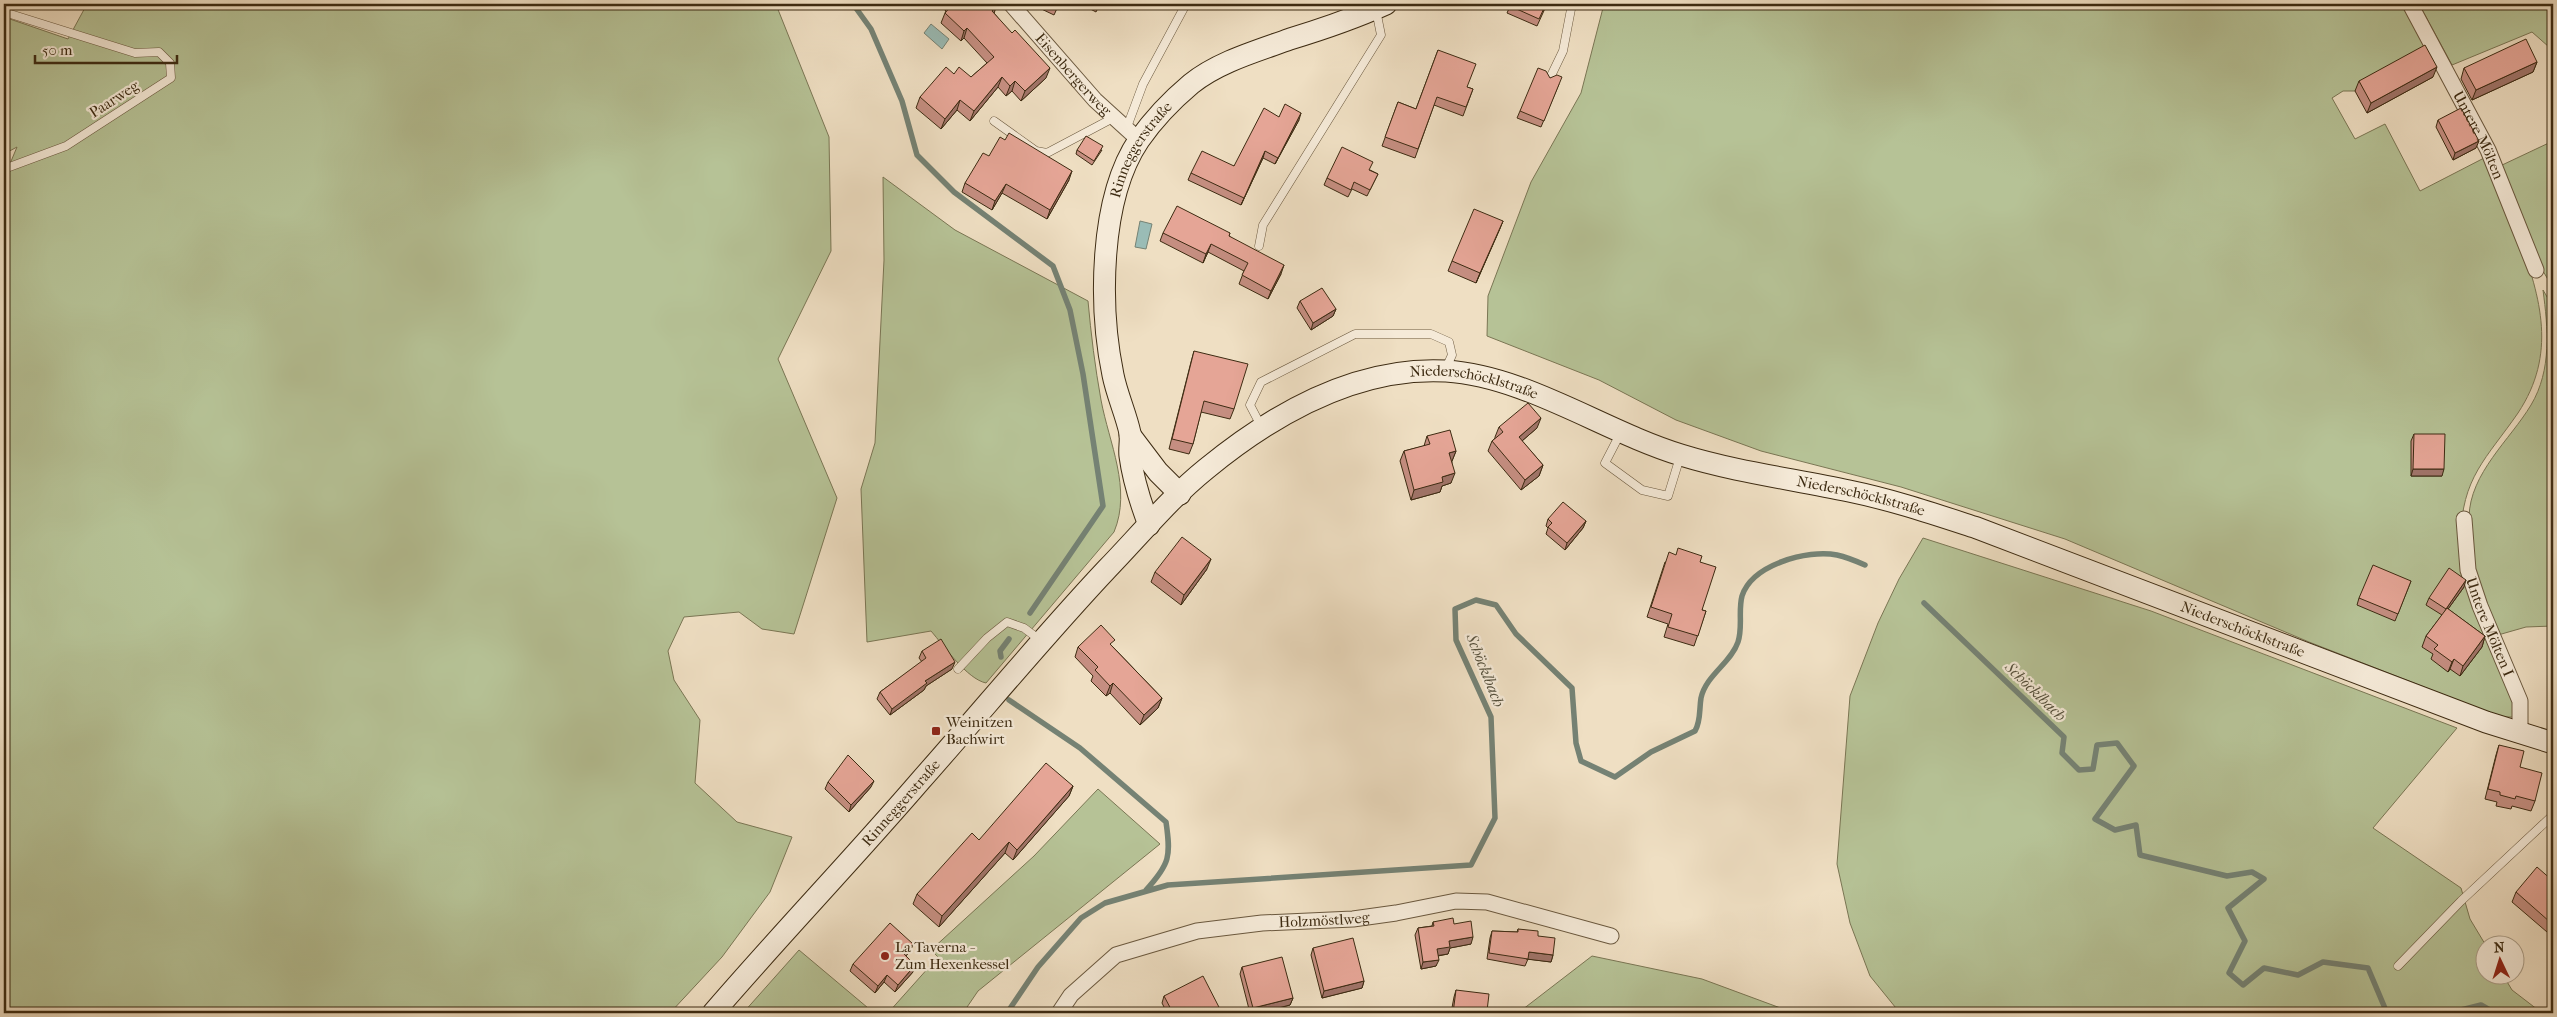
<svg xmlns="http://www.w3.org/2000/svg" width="2557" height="1017" font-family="'IM FELL French Canon',serif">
  <rect width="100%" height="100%" fill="#efdfc3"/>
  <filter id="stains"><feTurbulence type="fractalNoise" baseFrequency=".004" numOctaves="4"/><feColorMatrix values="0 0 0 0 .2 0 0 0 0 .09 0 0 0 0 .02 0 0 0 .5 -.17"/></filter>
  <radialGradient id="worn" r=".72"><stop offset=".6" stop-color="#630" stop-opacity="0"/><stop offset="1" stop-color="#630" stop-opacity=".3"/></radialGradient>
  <!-- green -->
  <path fill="#b6c296" stroke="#7a7654" d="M87,4H772L777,7L829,137L831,251L778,359L837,498L794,634L762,629L739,612L684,617L668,651L674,680L700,720L695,783L737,822L792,837L770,892L722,957L670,1013H4V178L17,147L4,154V17L68,39Z
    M1604,4H2405L2430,50L2355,91H2343L2332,98L2355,139L2385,124L2420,191L2486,157C2498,184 2508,211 2519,238C2541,299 2557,354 2518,413C2487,458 2461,478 2461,538L2511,684L2516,714L2512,717H2501L2309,642L2065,539L1901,487L1761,451L1676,420L1599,380L1487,336L1488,296L1531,182L1581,93Z
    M2419,4H2553V54L2549,47L2532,32L2452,65Z
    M2553,141V288L2543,271L2500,166Z
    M883,177L955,230L1088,301C1091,334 1095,367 1101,400C1109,443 1132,489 1114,532L986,683C967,679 944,646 931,631L867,642L861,489L875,443L884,260Z
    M2543,290L2553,307V626L2526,627L2498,635C2484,597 2467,559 2469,517C2470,473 2510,440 2531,405C2552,370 2548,328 2543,290Z
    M1923,538L2151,611L2457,728L2373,828L2461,888L2470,919L2485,944L2484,974L2503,975L2512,990L2542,1013H1900L1870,976L1850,923L1837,864L1850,696L1878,623L1899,579Z
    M1098,789L1160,844L978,991L963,1013H888L938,957L931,950L1034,856Z
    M799,950L874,1013H743Z
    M1592,956L1702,979L1794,1013H1518Z"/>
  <!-- water -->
  <path fill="#9abcb6" stroke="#758274" d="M931,24L949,39L942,49L924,33Z
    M1140,221L1152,224L1146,249L1135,247Z"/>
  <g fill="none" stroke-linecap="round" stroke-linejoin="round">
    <!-- stream -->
    <path stroke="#758274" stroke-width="5.5" d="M853,4L871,29L902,101L917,155L954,192L1053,266L1070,310L1083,374L1103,506L1030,613
      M1924,603L2064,737L2062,753L2079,770L2093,769L2097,745L2117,743L2134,766L2095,819L2115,830L2136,825L2140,855L2227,876L2252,872L2264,879L2228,908L2245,941L2229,973L2243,985L2264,968L2298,975L2323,962L2368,968L2387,1013
      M1001,657L1000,651L1009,639
      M1009,700L1080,748L1166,822C1171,856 1170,864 1146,890
      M1007,1013L1038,967L1081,918L1105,903L1168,885L1471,865L1495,818L1491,717L1456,640L1455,609L1476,600L1496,605L1516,634L1572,688L1576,743L1581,761L1615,777L1651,752L1695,731C1701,721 1699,710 1701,698C1706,675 1731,663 1738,642C1743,627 1738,611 1742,596C1752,565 1807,549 1837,555C1846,557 1856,561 1865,565
      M2449,1013L2481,1005L2495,1013"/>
    <defs>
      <path id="service" d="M4,12L135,53L159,52L170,63L171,78L66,146L4,169
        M1549,80L1563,51L1572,4
        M994,121L1036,151L1047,153L1115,117
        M1127,127L1143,84L1186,4
        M1259,246L1263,225L1381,35L1376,10
        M1261,426L1250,405L1261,382L1355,334H1431L1449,342L1452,355L1446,368
        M1620,434L1605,463L1642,490L1668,496L1680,457
        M958,669L987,638L1007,622L1024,628L1040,640
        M2398,966L2461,901L2553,815"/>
      <g id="minor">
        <path id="s1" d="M1011,4L1095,100L1139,140"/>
        <path id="s2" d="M2410,4L2488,150L2536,270"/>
        <path id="s3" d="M2464,519L2468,570L2480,606L2520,701V734"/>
        <path id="s4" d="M1059,1013L1071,995L1116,955L1197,931L1262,923L1353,919L1396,913L1456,901L1487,902L1611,936"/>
      </g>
      <g id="secondary">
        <path d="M1130,435L1158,472L1180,494"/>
        <path id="s5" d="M1149,525C1141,504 1133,479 1130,456C1129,449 1131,441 1130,433C1126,414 1117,395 1113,375C1099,307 1099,199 1139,140C1153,120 1172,100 1191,84C1218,62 1257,51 1290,39C1323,29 1355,18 1386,4"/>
        <path id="s6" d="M713,1013C781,934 853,859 921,780C983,710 1043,637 1107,569C1139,536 1170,498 1206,469C1273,414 1356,366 1446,371C1526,376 1605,432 1681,455C1736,472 1793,479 1849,491C1893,500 1934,514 1977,528L2486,722L2553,743"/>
      </g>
    </defs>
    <!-- service casing -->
    <use href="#service" stroke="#6a583e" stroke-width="9"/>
    <!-- minor casing -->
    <use href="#minor" stroke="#6a583e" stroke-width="17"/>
    <!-- secondary casing -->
    <use href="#secondary" stroke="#3d2b12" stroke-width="23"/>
    <!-- service -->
    <use href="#service" stroke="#f5ead8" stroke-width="8"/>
    <!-- minor -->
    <use href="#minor" stroke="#f5ead8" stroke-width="15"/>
    <!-- secondary -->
    <use href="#secondary" stroke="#f5ead8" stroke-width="21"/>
  </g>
  <!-- wall -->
  <path fill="#c58e81" stroke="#3d2b12" d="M938,4H995L994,13L1046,78L1021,101L1012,91L1006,96L998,87L970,121L957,110L941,129L916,108L920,97L954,74L971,77L987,63L964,38L961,41L941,23L945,13L946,11Z
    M1031,4H1059L1054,15Z
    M1081,4H1100L1096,12Z
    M1511,4H1547L1537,26L1507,13Z
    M1438,50L1467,87L1473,89L1463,116L1434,105L1415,158L1382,146L1398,102L1416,109Z
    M2537,62L2533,72L2472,100L2461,79L2464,68Z
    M2433,77L2367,113L2355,91L2359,81Z
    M1550,78L1559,84L1541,127L1517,118L1520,111Z
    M1279,117L1299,120L1275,164L1263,158L1241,205L1188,180L1191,173L1234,166Z
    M2438,120L2476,148L2453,160L2436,127Z
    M1077,150H1102L1092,165L1076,154Z
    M989,156L1069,180L1047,219L1002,193L992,210L962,192L965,183Z
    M1370,170L1378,174L1367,196L1352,189L1348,197L1324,185L1327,178Z
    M1503,221L1476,283L1448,271L1452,261Z
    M1163,233H1230L1229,236L1281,274L1268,299L1239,284L1244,271L1208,252L1203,263L1160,241Z
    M1300,301L1336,309L1333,316L1311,330L1297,308Z
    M1194,351L1234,409L1230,419L1201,412L1193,444L1189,454L1169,449L1191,362Z
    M1499,427L1537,428L1522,441L1543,465L1539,476L1521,490L1488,451L1492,441L1495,438V437Z
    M2414,434L2442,476H2411V441Z
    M1427,436L1456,451L1452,461L1451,483L1442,486L1440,492L1411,500L1400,461L1404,451L1424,446Z
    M1548,519L1586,521L1583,528L1565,550L1546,534L1548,528L1546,526Z
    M1665,562H1700L1702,610L1706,611L1694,646L1664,637L1668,624L1647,617Z
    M1207,569L1181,605L1151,582L1155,572Z
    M2411,581L2395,621L2357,605L2359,598Z
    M2464,587L2448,609L2485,636L2482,647L2460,676L2450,669L2448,672L2431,659L2433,654L2422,647L2426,636L2442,615L2426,605L2429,598Z
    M1112,646L1162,698L1158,708L1140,725L1110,693L1106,696L1091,681L1093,676L1075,657L1078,647Z
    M922,651L952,669L926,686L924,690L890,715L877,699L880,692L922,662L919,658Z
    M2499,745L2520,767L2535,801L2531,811L2512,806L2511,809L2496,806L2497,802L2485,799L2496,755Z
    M828,782L871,787L849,812L825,789Z
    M1073,786L1069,796L1013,860L1005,853L939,927L913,904L917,894L979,840Z
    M2553,881V924L2547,932L2512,902L2516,892Z
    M1433,922L1454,924L1471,944L1450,948L1448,954L1438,956L1436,966L1421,969L1415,935L1418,928L1432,926Z
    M1518,929L1538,936L1553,955L1551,962L1528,959L1525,966L1487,959L1490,938L1492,931L1517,932Z
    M1313,948L1364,981L1362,988L1322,998L1311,955Z
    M911,950L906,956L913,972L895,992L884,982L875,993L850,971L853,964Z
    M1242,967L1293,998L1290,1005L1259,1013H1250L1240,974Z
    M1456,990L1487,1011L1486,1013H1451L1454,997Z
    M1164,996L1222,1013H1167L1162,1003Z"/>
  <!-- shaded-wall -->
  <path fill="#a07469" stroke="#3d2b12" d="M997,5L993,16L992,11Z
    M967,28L964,38L961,41L964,31Z
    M2537,62L2533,72L2472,100L2476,90Z
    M2437,67L2433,77L2367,113L2371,103Z
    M1050,68L1046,78L1021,101L1025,91Z
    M1002,77L998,87L970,121L974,111Z
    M1015,81L1012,91L1006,96L1010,86Z
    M960,100L957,110L941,129L945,119Z
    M1301,113L1299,120L1275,164L1278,158Z
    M2479,141L2476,148L2453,160L2455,153Z
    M1265,151L1263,158L1241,205L1244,198Z
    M1072,171L1069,180L1047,219L1050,210Z
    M1006,184L1002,193L992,210L995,201Z
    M1503,221L1499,231L1476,283L1480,273Z
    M1211,244L1208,252L1203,263L1206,254Z
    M1284,265L1281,274L1268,299L1271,291Z
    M1336,309L1333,316L1311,330L1313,323Z
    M1541,418L1537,428L1515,447L1519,437Z
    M1456,451L1452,461L1446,463L1449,453Z
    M1543,465L1539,476L1521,490L1525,480Z
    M2413,469H2444L2442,476H2411Z
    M1455,473L1451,483L1442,486L1440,492L1411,500L1414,490L1442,477Z
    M1586,521L1583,528L1565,550L1567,543Z
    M1211,559L1207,569L1181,605L1184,595Z
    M2466,580L2464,587L2443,616L2446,609Z
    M2485,636L2482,647L2460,676L2463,666Z
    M2454,659L2450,669L2448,672L2452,662Z
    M955,662L952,669L926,686L924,690L890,715L892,709L925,681Z
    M1113,683L1110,693L1106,696L1110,686Z
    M1162,698L1158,708L1140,725L1144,715Z
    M874,781L871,787L849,812L851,805Z
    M1073,786L1069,796L1013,860L1017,850Z
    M1009,842L1005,853L939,927L942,916Z
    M2553,918V924L2547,932L2550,922Z
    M1473,937L1471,944L1450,948L1448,954L1435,956L1437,949L1449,941Z
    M913,944L911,950L901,961L904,954Z
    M1529,952L1553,955L1551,962L1526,959Z
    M1439,960L1436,966L1421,969L1423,962Z
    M915,965L913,972L895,992L898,985Z
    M887,975L884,982L875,993L878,986Z
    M1364,981L1362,988L1322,998L1324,991Z
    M1293,998L1290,1005L1259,1013H1251L1253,1008Z"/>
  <!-- building -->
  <path fill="#e5a596" stroke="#3d2b12" d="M953,4H995L997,5L992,11L1012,33L1015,30L1050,68L1025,91L1015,81L1010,86L1002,77L974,111L960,100L945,119L920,97L946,67L954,74L959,67L971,77L994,57L967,28L964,31L945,13Z
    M1048,4H1058L1057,8Z
    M1511,4H1546L1539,19L1510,6Z
    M2526,39L2537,62L2476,90L2464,68Z
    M2425,45L2437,67L2371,103L2359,81Z
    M1438,50L1476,64L1467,87L1473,89L1466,107L1437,97L1418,149L1385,137L1398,102L1416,109Z
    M1538,68L1546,71L1550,78L1557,75L1562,77L1544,121L1520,111Z
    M1285,104L1301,113L1278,158L1265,151L1244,198L1191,173L1202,151L1234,166L1264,108L1279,117Z
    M2461,108L2479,141L2455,153L2438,120Z
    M1009,133L1072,171L1050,210L1006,184L995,201L965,183L983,153L989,156L1000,137L1005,140Z
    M1086,136L1103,146L1094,161L1077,150Z
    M1342,147L1373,162L1369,170L1378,174L1370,190L1354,182L1351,190L1327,178Z
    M1177,206L1230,233L1229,236L1284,265L1271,291L1242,275L1248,263L1211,244L1206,254L1163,233Z
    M1474,209L1503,221L1480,273L1452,261Z
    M1322,288L1336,309L1313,323L1300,301Z
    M1194,351L1248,364L1234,409L1204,401L1193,444L1172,439Z
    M1528,403L1541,418L1519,437L1543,465L1525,480L1492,441L1503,432L1499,427Z
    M1450,430L1456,451L1449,453L1455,473L1442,477L1443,482L1414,490L1404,451L1430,444L1427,436Z
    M2414,434H2445L2444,469H2413Z
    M1563,502L1586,521L1567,543L1548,527L1552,523L1548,519Z
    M1182,537L1211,559L1184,595L1155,572Z
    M1678,548L1702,556L1700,562L1716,567L1702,610L1706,611L1698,636L1668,627L1672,614L1651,607L1669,552L1676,555Z
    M2373,565L2411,581L2398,614L2359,598Z
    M2449,568L2466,580L2446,609L2429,598Z
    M2447,608L2485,636L2463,666L2454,659L2452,662L2434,649L2438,645L2426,636Z
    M1101,625L1115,640L1110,644L1162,698L1144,715L1113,683L1110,686L1095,670L1098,667L1078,647Z
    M941,639L955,662L925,681L927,683L892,709L880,692L926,658L922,651Z
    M2499,745L2524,751L2520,767L2542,773L2535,801L2516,796L2515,799L2500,795V792L2488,789Z
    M848,755L874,781L851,805L828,782Z
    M1046,763L1073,786L1017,850L1009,842L942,916L917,894L972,833L979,840Z
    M2537,867L2553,881V918L2550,922L2516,892Z
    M1453,918L1454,924L1471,921L1473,937L1449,941L1450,947L1437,949L1439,960L1423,962L1418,928L1434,926L1433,922Z
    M890,923L913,944L904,954L915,965L898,985L887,975L878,986L853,964Z
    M1518,929L1538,931V936L1555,938L1553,955L1529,952L1528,959L1489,953L1492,931L1518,932Z
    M1353,938L1364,981L1324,991L1313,948Z
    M1282,957L1293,998L1253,1008L1242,967Z
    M1203,976L1222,1013H1173L1164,996Z
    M1456,990L1489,994L1487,1011H1483L1482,1013H1453Z"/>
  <!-- markers -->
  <g fill="#8f2418" stroke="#f5ead8" stroke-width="2">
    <rect x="931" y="726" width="10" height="10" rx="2.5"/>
    <circle cx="885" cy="956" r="5"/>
  </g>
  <g text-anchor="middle" stroke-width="4.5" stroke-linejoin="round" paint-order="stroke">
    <!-- street labels -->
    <g font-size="15" fill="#3d2b12" stroke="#f5ead8">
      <text dy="5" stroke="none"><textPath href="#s1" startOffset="94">Eisenbergerweg</textPath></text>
      <text transform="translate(114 99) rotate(-33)" y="5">Paarweg</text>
      <text dy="5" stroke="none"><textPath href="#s2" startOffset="148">Untere Mölten</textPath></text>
      <text dy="5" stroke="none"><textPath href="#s5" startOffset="389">Rinneggerstraße</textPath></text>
      <text dy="5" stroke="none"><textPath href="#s6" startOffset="1029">Niederschöcklstraße</textPath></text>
      <text dy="5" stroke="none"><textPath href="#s6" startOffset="1435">Niederschöcklstraße</textPath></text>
      <text dy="5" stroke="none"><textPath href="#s3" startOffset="112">Untere Mölten I</textPath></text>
      <text dy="5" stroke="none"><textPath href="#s6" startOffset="1840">Niederschöcklstraße</textPath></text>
      <text dy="5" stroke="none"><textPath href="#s6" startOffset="282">Rinneggerstraße</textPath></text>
      <text dy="5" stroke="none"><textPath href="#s4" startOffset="294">Holzmöstlweg</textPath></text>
    </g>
    <!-- poi labels -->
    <g font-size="15" fill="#3d2b12" stroke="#f5ead8" text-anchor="start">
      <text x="946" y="727">Weinitzen<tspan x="946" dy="17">Bachwirt</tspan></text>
      <text x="895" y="952">La Taverna -<tspan x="895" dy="17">Zum Hexenkessel</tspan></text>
    </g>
    <!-- water labels -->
    <g font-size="16" font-style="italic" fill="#544f3b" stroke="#f5ead8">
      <text transform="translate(1486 670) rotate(68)" y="6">Schöcklbach</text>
      <text transform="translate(2036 691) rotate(44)" y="6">Schöcklbach</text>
    </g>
  </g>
  <!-- margin -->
  <rect width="2557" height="1017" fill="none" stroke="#efdfc3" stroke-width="20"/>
  <rect x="5" y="5" width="2547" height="1007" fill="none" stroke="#3d2b12" stroke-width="2.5"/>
  <rect x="10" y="10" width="2537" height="997" fill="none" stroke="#3d2b12"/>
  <!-- north arrow -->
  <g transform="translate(2500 960) rotate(356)"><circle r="24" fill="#f5ead8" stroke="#ab9e89"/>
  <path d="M0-4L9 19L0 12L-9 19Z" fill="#8f2418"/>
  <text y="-8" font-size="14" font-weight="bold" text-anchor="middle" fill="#3d2b12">N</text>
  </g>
  <!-- scale -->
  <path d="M35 55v8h142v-8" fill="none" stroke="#3d2b12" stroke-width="2.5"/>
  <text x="42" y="55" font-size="15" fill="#3d2b12" stroke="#f5ead8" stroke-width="4" paint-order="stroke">50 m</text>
  <rect width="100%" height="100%" filter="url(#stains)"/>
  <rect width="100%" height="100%" fill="url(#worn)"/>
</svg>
